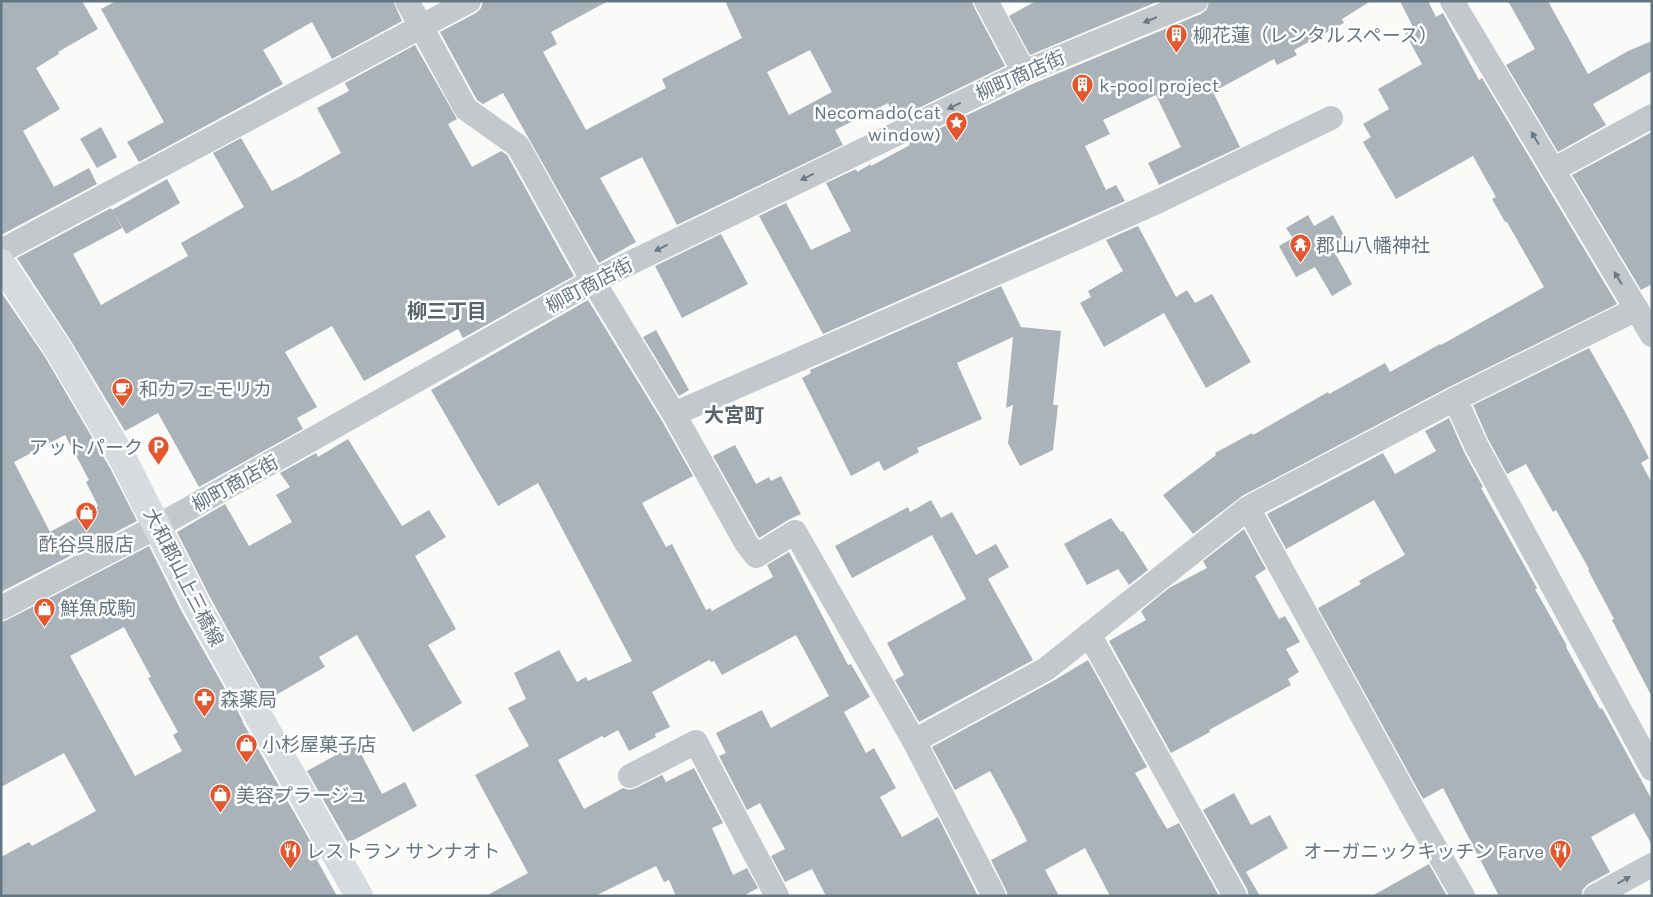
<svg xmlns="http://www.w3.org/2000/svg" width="1653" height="897" font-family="Karla,'Noto Sans JP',sans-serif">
  <rect width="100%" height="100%" fill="#fafaf8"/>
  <!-- building -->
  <path fill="#aab3b9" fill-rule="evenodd" d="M1,1H82L98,29L58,52L59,54L36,68L60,109L23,131L54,187L89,168L97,184L1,235Z
    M116,1H393L402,21L332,59L312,22L263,50L283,84L139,162L127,142L164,122L101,9Z
    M483,1H608L551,32L557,44L543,52L586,130L666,88L662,79L742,38L725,1H972L974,7L1005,66L896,119L888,103L835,130L843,145L677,225L642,157L600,178L636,242L599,263L503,93L483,104L477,100L440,32L476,13L481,8ZM810,50L832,92L789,115L767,72Z
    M1036,1H1159L1030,55L1009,16Z
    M1209,1H1371L1342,19L1344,23L1294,50L1297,55L1277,65L1274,59L1213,92L1240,147L1159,185L1148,163L1181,147L1156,95L1103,120L1110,134L1085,146L1106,190L1116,185L1125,201L823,334L759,216L786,203L811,250L851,231L826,183L856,169L857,172L871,164V166L910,145L909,143L1030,85L1201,14L1207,9Z
    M1400,1H1428L1436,17L1443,13L1479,80L1482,78L1617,304L1449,387L1242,496L1193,534L1163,495L1216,455L1215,453L1252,433L1253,435L1328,392L1329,394L1385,363L1390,372L1440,344L1441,345L1544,287L1507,222H1505L1492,199L1496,197L1473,156L1396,199L1363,142L1371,137L1363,124L1389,109L1378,89L1422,64L1405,33L1414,29Z
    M1508,1H1548L1588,74L1628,51L1652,41V71L1593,104L1606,125L1558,152L1506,65L1535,49Z
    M415,45L457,119L448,124L472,167L501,151L507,155L574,276L463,338L458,329L364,381L332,326L285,352L317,407L297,418L303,429L199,487L158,413L125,431L71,341L17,258L111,208L112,210L167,179L180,203L126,234L113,211L122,228L73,254L101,305L188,256L181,243L244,207L213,153L241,138L272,191L299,177L341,153L317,108L349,91L345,83Z
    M101,127L117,157L97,168L80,139Z
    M1652,132V284L1641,290L1572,175Z
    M1308,215L1314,226L1333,215L1350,246L1336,255L1352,284L1332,296L1315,267L1296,277L1279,246L1293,238L1286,228Z
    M1138,226L1176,297L1187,290L1195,303L1212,294L1251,362L1206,388L1164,313L1104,347L1080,303L1091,297L1088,291L1123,271L1106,240Z
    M721,234L748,284L682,318L655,266Z
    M1001,286L1021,327L1061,331L1053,405H1058L1053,450L1020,466L1008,443L1013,405L1006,408L1013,337L957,363L982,419L917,448L919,452L884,471L879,461L851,476L802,378L811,373L810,370Z
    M1,292L45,357L110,468L137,521L1,592ZM65,435L89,480L86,482L98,506L50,532L14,462Z
    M588,300L662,421L693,476L642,503L666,547L672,544L706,610L710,608L712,611L773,577L767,565L789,552L848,665L851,664L870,697L844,712L866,753L874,748L896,788L880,797L902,837L938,817L978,896H826L812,869L785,882L771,856L785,849L760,803L747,810L719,756L726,753L716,733L762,710L771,728L829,696L796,635L722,675L714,661L711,662L709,660L652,692L670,727L655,734L656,737L629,751L618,730L604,738L602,736L558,760L584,809L623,788L629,790L636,788L662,775L666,782L694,768L723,823L712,828L733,875L747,868L758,888L743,896H676L669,880L664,882L656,866L595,896H486L528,873L475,775L529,746L508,708L526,699L514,673L559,650L577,682L586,677L588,681L632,661L538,483L498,506L431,390Z
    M656,330L689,390L679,396L643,337Z
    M1589,348L1623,408L1649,458L1641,463L1652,483V697L1612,620L1614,619L1588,570L1589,569L1556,510L1553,512L1526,464L1507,474L1488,439L1473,405Z
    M1449,418L1464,452L1483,487L1481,488L1537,588L1535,589L1567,646L1566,647L1600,709L1602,708L1652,800V845L1634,813L1591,837L1610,872L1588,884L1583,889L1581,896H1499L1443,788L1423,799L1318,608L1361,584L1359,581L1405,555L1374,500L1286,549L1267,514L1383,453L1395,474L1436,451L1425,431Z
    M348,439L402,526L429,510L446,537L415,556L456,629L428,645L462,703L413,732L357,635L319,657L325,667L267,700L211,599L177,532L225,504L249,546L292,522L276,495L290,487L280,473L316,453L318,457Z
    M735,445L756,484L769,477L771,481L781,476L801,514L788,520L759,538L713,456Z
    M931,500L941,518L952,512L976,555L996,544L1009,567L988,579L1033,660L919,722L895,680L904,675L887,643L966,599L932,535L852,578L835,546L908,507L910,512Z
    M1111,518L1121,532L1123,531L1148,570L1129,585L1118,569L1087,585L1064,544Z
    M1244,529L1266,569L1255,576L1279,619L1285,616L1300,642L1286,649L1299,672L1288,679L1291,685L1209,730L1210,732L1171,753L1109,641L1146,620L1141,611L1169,588L1207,568L1203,561Z
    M149,546L183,614L243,721H242L320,858L317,860L337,896H1V857L29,842L32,846L96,811L64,753L1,787V622L7,620ZM124,627L151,677L148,678L178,732L173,735L182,751L135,776L70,656Z
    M1088,660L1147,767L1135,773L1158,814L1167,829L1179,823L1219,896H1110L1085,848L1045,870L1059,896H1008L1006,890L991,860L1027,841L1014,815L990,771L955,790L932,747L1053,681Z
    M356,744L382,794L405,782L417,806L348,843L307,771Z
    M1234,793L1251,825L1270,815L1288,848L1246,872L1260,896H1249L1247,889L1203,810Z
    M1429,864L1447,896H1372Z"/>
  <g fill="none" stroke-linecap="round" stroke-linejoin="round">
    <!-- minor -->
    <path stroke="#c3c8cc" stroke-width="24" d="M407,1L466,109L518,146L593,281L674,414L746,543L756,556L795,532L914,741L994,896
      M986,1L1024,72
      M1452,1L1652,335
      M1553,170L1652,116
      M1,251L469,1
      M1455,399L1476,445L1652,769
      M674,414L1063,244L1159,201L1331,118
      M1248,508L1417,816L1463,896
      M1,608L158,526L593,281L1024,72L1196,1
      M1089,634L1235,896
      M914,741L1046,669L1248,508L1455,399L1637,309
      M630,776L696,742L777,896
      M1595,896L1652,865"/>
    <!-- secondary -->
    <path stroke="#d6dbdf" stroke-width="28" d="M1,263L58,349L124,461L197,606L359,896"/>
  </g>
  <!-- one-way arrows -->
  <defs><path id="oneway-solid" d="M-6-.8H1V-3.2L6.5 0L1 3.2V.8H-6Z" transform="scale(1.25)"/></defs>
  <g fill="#6a7a87">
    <use href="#oneway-solid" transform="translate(1150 20) rotate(158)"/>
    <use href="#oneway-solid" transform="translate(954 106) rotate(154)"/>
    <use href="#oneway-solid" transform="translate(1535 138) rotate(-121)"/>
    <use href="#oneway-solid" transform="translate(807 177) rotate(154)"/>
    <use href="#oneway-solid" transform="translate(661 248) rotate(154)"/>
    <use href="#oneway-solid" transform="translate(1618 278) rotate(-122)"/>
    <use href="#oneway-solid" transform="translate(1624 880) rotate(-29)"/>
  </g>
  <!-- icons -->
  <defs>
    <symbol id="building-pin" viewBox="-11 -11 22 30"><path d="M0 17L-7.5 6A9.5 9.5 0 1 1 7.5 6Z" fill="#e4572e" stroke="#fff"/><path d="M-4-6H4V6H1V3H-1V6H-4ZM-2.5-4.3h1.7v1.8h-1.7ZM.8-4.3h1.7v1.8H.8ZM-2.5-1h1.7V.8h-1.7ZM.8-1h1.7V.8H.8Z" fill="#fff"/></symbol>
    <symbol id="sight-pin" viewBox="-11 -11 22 30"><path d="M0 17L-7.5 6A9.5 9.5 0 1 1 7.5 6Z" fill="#e4572e" stroke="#fff"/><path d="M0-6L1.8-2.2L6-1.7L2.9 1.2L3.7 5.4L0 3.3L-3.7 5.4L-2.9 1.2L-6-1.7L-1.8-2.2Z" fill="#fff"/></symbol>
    <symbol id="temple-pin" viewBox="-11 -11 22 30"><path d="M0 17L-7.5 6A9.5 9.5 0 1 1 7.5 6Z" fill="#e4572e" stroke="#fff"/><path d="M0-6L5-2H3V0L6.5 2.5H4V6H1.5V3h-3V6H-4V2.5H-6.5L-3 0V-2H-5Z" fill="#fff"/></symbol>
    <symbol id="cafe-pin" viewBox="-11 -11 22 30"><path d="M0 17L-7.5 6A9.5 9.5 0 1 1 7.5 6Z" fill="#e4572e" stroke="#fff"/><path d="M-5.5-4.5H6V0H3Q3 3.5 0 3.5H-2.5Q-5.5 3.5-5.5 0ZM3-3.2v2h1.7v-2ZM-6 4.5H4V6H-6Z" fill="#fff"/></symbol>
    <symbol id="parking-pin" viewBox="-11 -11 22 30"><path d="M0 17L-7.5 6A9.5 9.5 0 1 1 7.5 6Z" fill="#e4572e" stroke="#fff"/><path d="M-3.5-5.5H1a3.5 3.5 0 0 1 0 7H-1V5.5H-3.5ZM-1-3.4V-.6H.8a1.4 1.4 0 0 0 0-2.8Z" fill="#fff"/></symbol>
    <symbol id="shop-pin" viewBox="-11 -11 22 30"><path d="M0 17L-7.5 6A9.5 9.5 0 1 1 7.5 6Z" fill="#e4572e" stroke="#fff"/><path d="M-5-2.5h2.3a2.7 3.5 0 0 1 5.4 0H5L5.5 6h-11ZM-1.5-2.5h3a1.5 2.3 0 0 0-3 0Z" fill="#fff"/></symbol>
    <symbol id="pharmacy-pin" viewBox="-11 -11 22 30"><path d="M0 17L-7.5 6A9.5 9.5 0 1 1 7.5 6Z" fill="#e4572e" stroke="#fff"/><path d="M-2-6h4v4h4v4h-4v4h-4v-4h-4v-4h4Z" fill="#fff"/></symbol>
    <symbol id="restaurant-pin" viewBox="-11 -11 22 30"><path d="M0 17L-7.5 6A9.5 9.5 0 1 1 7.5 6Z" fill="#e4572e" stroke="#fff"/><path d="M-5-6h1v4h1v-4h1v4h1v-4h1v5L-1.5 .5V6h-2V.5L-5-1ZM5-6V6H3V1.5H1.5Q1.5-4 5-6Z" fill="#fff"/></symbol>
  </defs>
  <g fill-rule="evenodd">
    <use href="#building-pin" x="1164" y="22" width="25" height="34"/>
    <use href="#building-pin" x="1070" y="72" width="25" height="34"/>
    <use href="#sight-pin" x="944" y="110" width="25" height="34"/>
    <use href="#temple-pin" x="1288" y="232" width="25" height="34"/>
    <use href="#cafe-pin" x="110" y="376" width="25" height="34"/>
    <use href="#parking-pin" x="146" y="434" width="25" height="34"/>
    <use href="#shop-pin" x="74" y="500" width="25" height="34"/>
    <use href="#shop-pin" x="32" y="596" width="25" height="34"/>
    <use href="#pharmacy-pin" x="192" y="686" width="25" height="34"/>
    <use href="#shop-pin" x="234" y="732" width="25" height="34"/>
    <use href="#shop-pin" x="208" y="782" width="25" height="34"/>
    <use href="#restaurant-pin" x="278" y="838" width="25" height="34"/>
    <use href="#restaurant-pin" x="1548" y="838" width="25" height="34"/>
  </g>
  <g text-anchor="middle" stroke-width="5" stroke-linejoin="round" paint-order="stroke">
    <!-- poi labels -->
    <g font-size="19" fill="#657683" stroke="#fff" text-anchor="start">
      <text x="1193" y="42">柳花蓮（レンタルスペース）</text>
      <text x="1099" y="92">k-pool project</text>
      <text x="941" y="119" text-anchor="end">Necomado(cat<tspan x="941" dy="22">window)</tspan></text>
      <text x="1316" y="252">郡山八幡神社</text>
      <text x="139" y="396">和カフェモリカ</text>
      <text x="143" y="454" text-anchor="end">アットパーク</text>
      <text x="86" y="551" text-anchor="middle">酢谷呉服店</text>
      <text x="60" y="615">鮮魚成駒</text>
      <text x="220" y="706">森薬局</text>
      <text x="262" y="751">小杉屋菓子店</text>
      <text x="236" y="802">美容プラージュ</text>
      <text x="306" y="858">レストラン サンナオト</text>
      <text x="1544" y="858" text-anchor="end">オーガニックキッチン Farve</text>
    </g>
    <!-- street labels -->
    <g font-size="19" fill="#657683" stroke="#fff">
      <text transform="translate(1020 75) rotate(-24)" y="7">柳町商店街</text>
      <text transform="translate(589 285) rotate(-28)" y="7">柳町商店街</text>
      <text transform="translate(235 483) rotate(-29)" y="7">柳町商店街</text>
      <text transform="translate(184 577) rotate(63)" y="7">大和郡山上三橋線</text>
    </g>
    <!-- neighbourhood labels -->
    <g font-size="20" font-weight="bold" fill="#57646e" stroke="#fff">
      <text x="447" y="318">柳三丁目</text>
      <text x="734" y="422">大宮町</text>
    </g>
  </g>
  <!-- border -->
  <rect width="1653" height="897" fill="none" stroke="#657683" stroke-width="5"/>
</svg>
